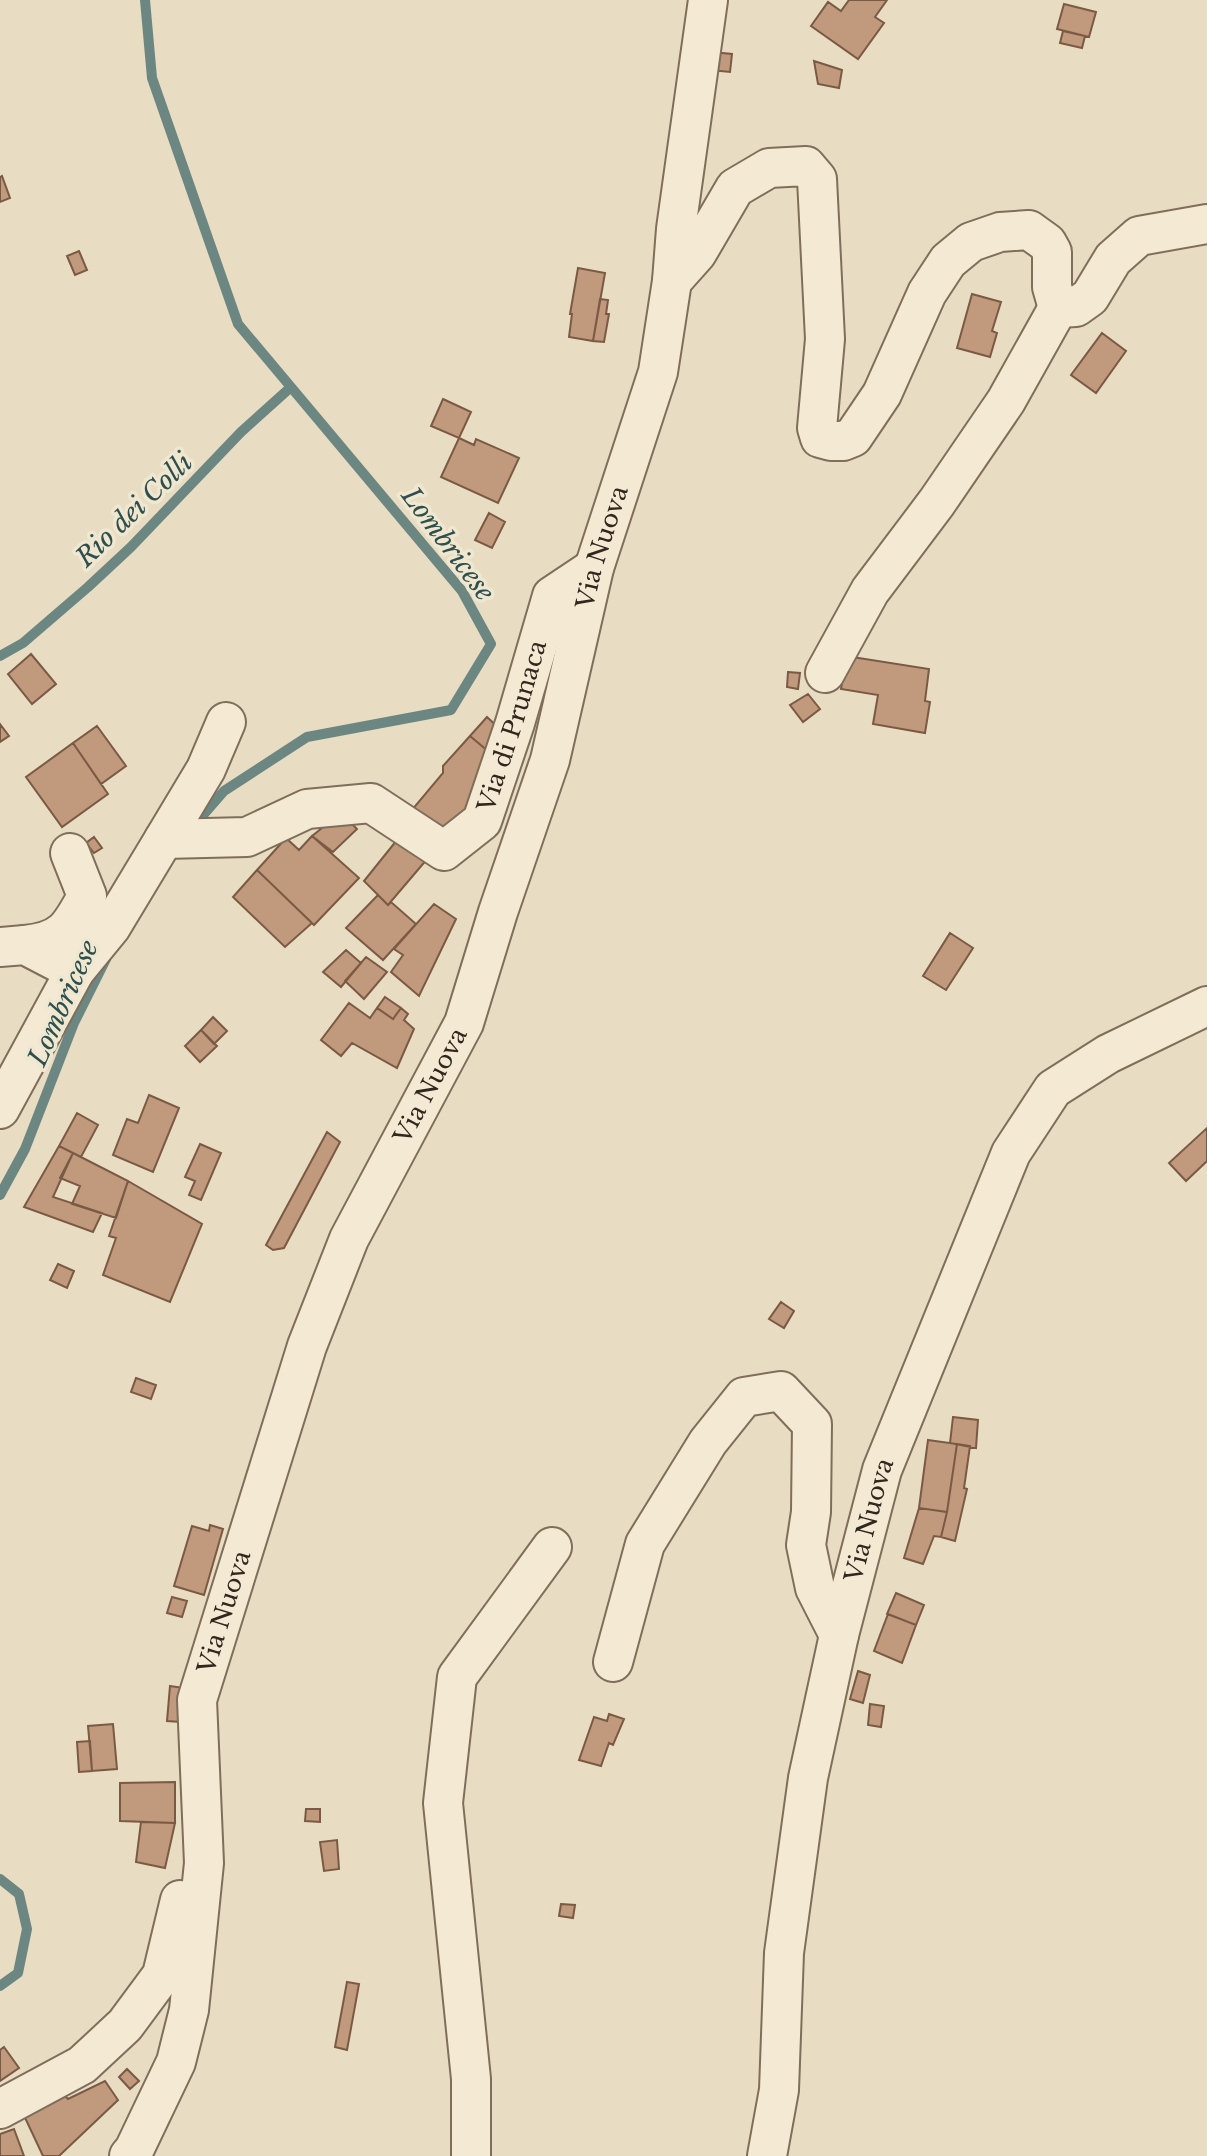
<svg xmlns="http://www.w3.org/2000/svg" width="1207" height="2156" font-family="'Libre Baskerville',serif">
  <rect width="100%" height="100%" fill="#e8dcc2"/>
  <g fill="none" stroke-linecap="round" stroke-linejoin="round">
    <!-- stream -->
    <path stroke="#6c8781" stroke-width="10" d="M145,0L152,78L238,324L462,591L491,644L451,710L307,737L224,791L191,829
      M0,656L23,643L88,587L131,547L241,432L291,387
      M0,1195L25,1149L74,1023L106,959
      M0,1879L19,1894L27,1929L18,1973L0,1986"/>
  </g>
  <!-- building -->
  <path fill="#c1997c" stroke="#7b5a44" stroke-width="2" d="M849,0H887L875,17L884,23L858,59L811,26L828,2L841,11Z
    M1064,4L1096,12L1089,37L1057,29Z
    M1063,31L1085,36L1082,48L1060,43Z
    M712,52L732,54L730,72L711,70Z
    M814,61L842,70L839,88L818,84Z
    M2,176L10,198L0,202V177Z
    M79,251L87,270L75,275L67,256Z
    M578,268L605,273L593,341L569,337L572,314H570Z
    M972,294L1001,302L992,331L997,333L990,357L957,348Z
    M600,299L608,300L606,314H609L604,342L593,341Z
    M1102,333L1126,351L1096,393L1071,375Z
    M443,399L471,412L459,438L431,426Z
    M459,438L474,445L476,439L519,458L498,503L441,477Z
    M489,513L505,522L492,548L475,540Z
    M31,654L56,684L32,704L8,674Z
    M846,656L929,669L925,701L930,702L925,733L873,724L878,695L841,689Z
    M788,672L800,673L798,689L787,687Z
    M808,694L820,709L803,722L790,705Z
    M487,717L515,743L502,763L470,736Z
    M0,724L9,736L0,742Z
    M97,726L126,766L101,784L73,743Z
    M470,736L502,763L450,833L406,817L443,773V766Z
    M73,743L108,794L62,827L26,777Z
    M341,813L357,829L333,852L312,836Z
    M401,835L428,858L388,905L364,881Z
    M312,836L359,878L314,925L257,870L286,838L299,850Z
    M94,837L102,848L94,853L86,843Z
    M257,870L312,923L285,947L233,897Z
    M378,895L388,905L391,902L416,924L383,960L346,928Z
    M434,904L456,919L419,996L391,972L403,955L394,949Z
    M950,933L973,948L946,990L923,976Z
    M346,950L361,963L341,987L323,972Z
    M366,957L387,972L364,999L345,981Z
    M385,997L401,1008L393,1019L377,1008Z
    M349,1003L370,1018L377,1008L393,1019L401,1008L408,1014L404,1020L414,1029L397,1068L352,1043L341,1056L321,1040Z
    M213,1017L227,1031L214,1044L201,1030Z
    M201,1030L217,1046L200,1062L185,1046Z
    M149,1095L179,1108L153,1172L113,1155L127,1119L138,1123Z
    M77,1113L98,1125L81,1157L59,1146Z
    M1207,1128V1161L1186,1181L1169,1163Z
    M327,1132L340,1142L284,1248L273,1250L266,1245Z
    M200,1144L221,1153L201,1200L189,1195L195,1181L185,1177Z
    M59,1146L73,1153L53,1197L102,1213L93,1232L24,1207Z
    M73,1153L128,1181L116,1218L72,1204L80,1186L60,1178Z
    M128,1181L202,1224L170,1302L103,1275L116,1238L109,1236Z
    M58,1264L74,1271L67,1288L50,1280Z
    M781,1302L794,1311L784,1328L769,1319Z
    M136,1378L156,1385L151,1399L131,1392Z
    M953,1417L978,1420L976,1448L950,1443Z
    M928,1440L957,1444L947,1512L919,1508Z
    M957,1444L970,1446L964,1488L967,1489L955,1541L941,1537L947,1512Z
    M919,1508L947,1512L941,1537L934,1536L923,1564L904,1558Z
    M210,1525L223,1529L204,1595L174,1586L192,1526L209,1531Z
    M896,1593L924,1605L916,1625L887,1614Z
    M172,1597L187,1601L182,1617L167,1613Z
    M888,1614L916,1625L902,1663L874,1651Z
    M858,1671L870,1675L863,1703L850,1699Z
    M170,1686L184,1688L181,1722L167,1721Z
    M870,1704L884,1706L881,1727L868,1725Z
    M609,1714L624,1719L613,1745L609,1743L601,1766L579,1760L594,1717L607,1721Z
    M113,1724L117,1769L92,1771L88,1726Z
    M90,1741L92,1771L79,1772L77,1742Z
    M175,1782V1823L120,1821V1783Z
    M306,1809H320V1822L305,1821Z
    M141,1822L175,1823L165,1868L136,1862Z
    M337,1840L339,1869L324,1871L320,1842Z
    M561,1904L575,1905L573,1918L559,1916Z
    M347,1982L359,1984L347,2050L335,2047Z
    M4,2047L19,2068L0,2081V2050Z
    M127,2069L139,2081L130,2089L119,2077Z
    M105,2081L118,2100L59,2156H43L19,2105L55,2086L68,2099Z
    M14,2129L24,2156H0V2134Z"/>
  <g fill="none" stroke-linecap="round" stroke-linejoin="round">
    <defs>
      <g id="minor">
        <path d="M672,281L697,253L735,188L769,168L806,166L817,179L825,339L817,428L820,438L831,441H843L853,437L882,394L927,293L948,261L971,242L1000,232L1029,230L1047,243L1052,252V287L1058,308L1076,307L1090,297L1113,259L1139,236L1207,224"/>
        <path d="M825,673L870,591L937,502L1006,401L1058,308"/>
        <path d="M164,839L206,769L226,722"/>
        <path d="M25,945C63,941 70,928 87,896L70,853"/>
        <path id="s1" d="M0,947L25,945L75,971L111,927L164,839L247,837L307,809L371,803L444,851L482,821L515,723L552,596L594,568"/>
        <path d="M0,1109L75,971"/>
        <path d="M613,1662L645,1544L708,1442L744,1397L781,1391L812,1424L811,1512L806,1545L815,1588L839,1635"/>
        <path d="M0,2109L82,2065L125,2025L162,1975L180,1900"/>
        <path id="s2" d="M129,2156L134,2150L176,2062L189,2010L204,1863L197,1700L307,1346L349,1239L464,1023L498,912L550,760L594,568L658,372L672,281L676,229L708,0"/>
        <path d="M471,2156V2079L443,1803L457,1677L552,1547"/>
        <path id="s3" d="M767,2156L779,2090L784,1953L808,1778L839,1635L882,1470L1011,1153L1053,1089L1108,1054L1207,1006"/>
      </g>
    </defs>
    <!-- minor casing -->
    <use href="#minor" stroke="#7f6e5b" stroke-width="42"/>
    <!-- minor -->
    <use href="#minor" stroke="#f4ead3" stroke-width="38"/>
  </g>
  <g text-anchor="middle" stroke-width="7" stroke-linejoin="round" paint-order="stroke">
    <!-- street labels -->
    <g font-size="24" fill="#31271e" stroke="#f0e7d0">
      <text dy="8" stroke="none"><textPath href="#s2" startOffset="1696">Via Nuova</textPath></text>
      <text dy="8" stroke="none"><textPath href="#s1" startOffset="690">Via di Prunaca</textPath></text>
      <text dy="8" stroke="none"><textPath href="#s2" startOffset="1129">Via Nuova</textPath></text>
      <text dy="8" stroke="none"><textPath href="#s3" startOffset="646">Via Nuova</textPath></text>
      <text dy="8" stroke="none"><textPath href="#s2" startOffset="562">Via Nuova</textPath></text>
    </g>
    <!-- water labels -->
    <g font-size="26" font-style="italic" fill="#2e4f4d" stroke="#f0e7d0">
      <text transform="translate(134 510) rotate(-44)" y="9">Rio dei Colli</text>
      <text transform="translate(448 544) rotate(53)" y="9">Lombricese</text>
      <text transform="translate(63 1003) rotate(-66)" y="9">Lombricese</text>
    </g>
  </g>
</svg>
